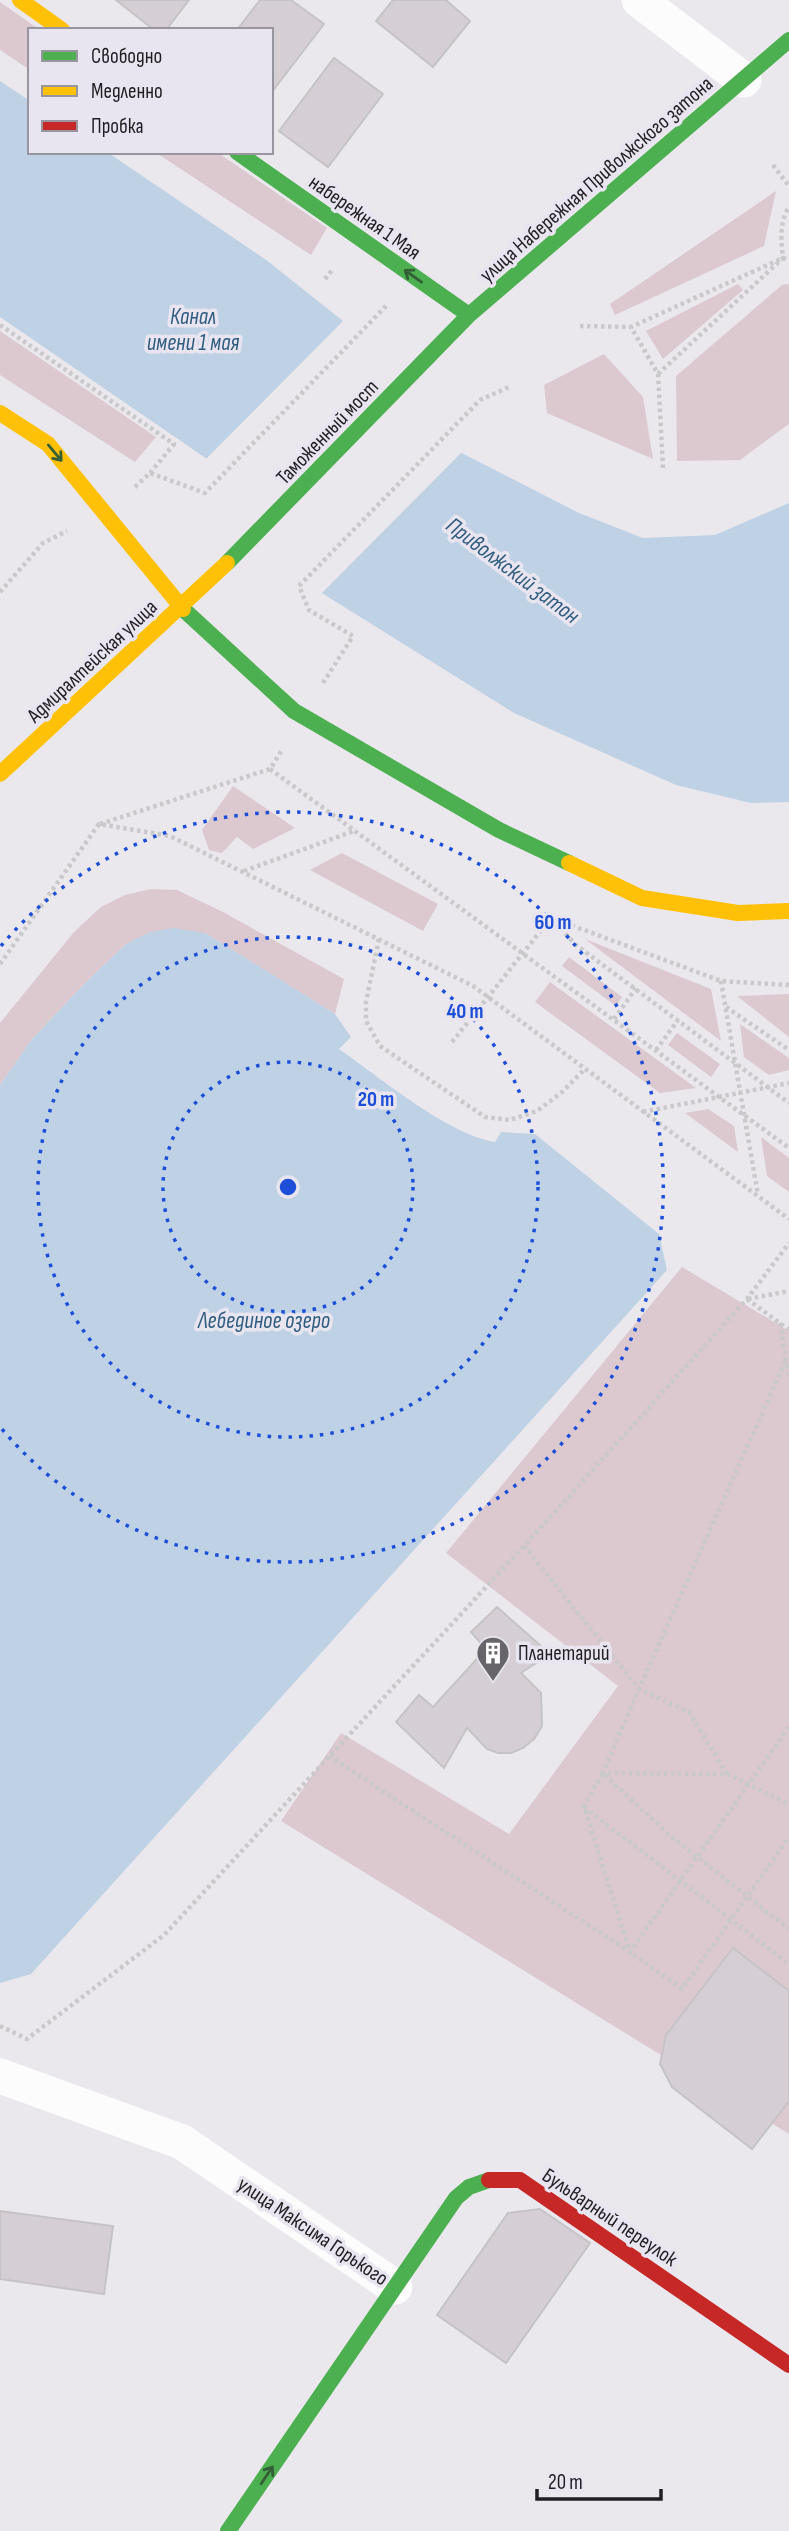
<svg xmlns="http://www.w3.org/2000/svg" width="789" height="2531" font-family="'Sofia Sans Condensed',sans-serif">
  <rect width="100%" height="100%" fill="#eae8ed"/>
  <!-- green -->
  <path fill="#dcc9cf" d="M0,2L40,30H30V70L0,50Z
    M155,152H217L327,228L311,255Z
    M776,191L764,246L615,315L610,304Z
    M738,284L743,290L663,359L646,331Z
    M789,284V424L740,460L677,461L676,376L782,285Z
    M0,331L156,437L135,462L0,375Z
    M604,354L643,397L653,459L547,413L544,385Z
    M233,786L295,828L253,849L237,837L222,853L209,850L202,830Z
    M342,853L438,904L423,931L310,870Z
    M151,889L177,890L223,912L344,979L335,1014L205,933L126,944L86,982L32,1039L0,1085V1023L74,932L101,907L125,895Z
    M585,939L711,989L721,1041Z
    M569,957L622,997L616,1006L562,966Z
    M550,982L696,1088L660,1093L535,1002Z
    M789,994V1037L737,996Z
    M740,1024L789,1058V1070L769,1075L744,1057Z
    M677,1033L720,1064L711,1077L668,1045Z
    M708,1109L734,1126L738,1152L685,1113Z
    M761,1137L789,1158V1192L767,1176Z
    M682,1267L789,1331V2134L281,1821L341,1733L509,1834L618,1686L446,1553Z"/>
  <!-- water -->
  <path fill="#bfd2e5" d="M0,81L30,101V152H107L265,259L343,321L454,449L579,513L643,538L715,535L789,503V802L751,803L676,785L514,713L317,590L207,459L0,317Z
    M174,928L205,933L268,972L335,1014L351,1037L339,1049C379,1077 449,1135 495,1142L501,1132L535,1134L659,1234L667,1270L31,1974L0,1983V1085L32,1039L86,982L126,944L150,932Z"/>
  <!-- pier -->
  <path fill="#eae8ed" d="M346,318L456,446L464,450L319,596L204,461Z"/>
  <!-- building -->
  <path fill="#d5cfd5" stroke="#c6c3c6" stroke-width="2" d="M116,0H189L166,30H154Z
    M260,0H291L324,24L271,93V30H237Z
    M393,0H446L470,21L433,67L376,21Z
    M334,58L383,94L328,167L279,131Z
    M497,1607L550,1654L521,1673L541,1693L542,1726L534,1739L523,1748L511,1753H498L487,1749L467,1728L444,1768L396,1722L419,1695L433,1707L486,1649L471,1632Z
    M733,1948L789,1991V2101L752,2149L672,2087L660,2064L666,2035Z
    M540,2209L590,2243L506,2363L437,2315L508,2213Z
    M0,2211L113,2226L104,2294L0,2279Z"/>
  <g fill="none" stroke-linecap="round" stroke-linejoin="round">
    <!-- path -->
    <path stroke="#c9c8ca" stroke-width="4.5" stroke-dasharray="3.5 3.5" stroke-linecap="butt" d="M773,165L789,186
      M325,279L333,269
      M0,325L174,444L150,473
      M580,326L631,327
      M658,374L783,258C781,241 779,222 789,207
      M663,468L658,374L631,327L783,258L789,260
      M135,487L150,473L205,493L386,306
      M0,592L43,543L67,531
      M323,683L353,636L309,610L299,586L480,400L509,387
      M270,769L789,1148
      M100,824L270,769L282,750
      M244,871L354,831
      M551,918L576,945L789,1103
      M552,918L721,981L789,985
      M379,939L366,1002V1021L380,1046L485,1117L510,1120L537,1111L561,1093L585,1069
      M0,964L99,824L170,836L473,986L789,1219
      M721,981L758,1195
      M726,1007L789,1050
      M614,1019L636,988
      M452,1042L551,918
      M656,1050L678,1020
      M643,1112L789,1083
      M747,1299L789,1330
      M748,1299L789,1291
      M780,1323L789,1376
      M524,1546L639,1689L786,1360
      M789,1727L630,1952L682,1989L789,1837
      M329,1756L630,1952L584,1806L603,1773L668,1834L789,1929
      M727,1774L689,1712L639,1689L603,1773L727,1774L789,1804
      M584,1807L789,1964
      M0,2026L27,2039L164,1935L524,1546L747,1299L789,1243"/>
    <!-- street -->
    <path stroke="#fcfcfc" stroke-width="35" d="M639,0L744,80
      M0,2076L182,2142L395,2287"/>
    <!-- fast -->
    <path stroke="#4caf50" stroke-width="16" d="M237,152L469,315
      M227,563L469,315L789,40
      M183,609L294,711L499,830L569,863
      M228,2531L456,2198L469,2187L489,2180"/>
    <!-- slow -->
    <path stroke="#ffc107" stroke-width="16" d="M20,0L62,30
      M0,413L48,444L183,609
      M0,774L227,563
      M569,863L642,898L738,913L789,911"/>
    <!-- jam -->
    <path stroke="#c62828" stroke-width="16" d="M489,2180H520L789,2365"/>
  </g>
  <!-- one-way arrows -->
  <defs><path id="oneway-shaft" d="M-6 0H5M1.5-3L5.5 0L1.5 3" fill="none" stroke-width="1.6" stroke-linecap="round" stroke-linejoin="round" transform="scale(1.75)"/></defs>
  <g stroke="#345f37">
    <use href="#oneway-shaft" transform="translate(413 276) rotate(-145)"/>
    <use href="#oneway-shaft" transform="translate(55 453) rotate(50)"/>
    <use href="#oneway-shaft" transform="translate(267 2475) rotate(-56)"/>
  </g>
  <!-- distance rings -->
  <g fill="none" stroke="#1d4ed8" stroke-width="3.5" stroke-dasharray="3.5 7">
    <circle cx="288" cy="1187" r="125"/>
    <circle cx="288" cy="1187" r="250"/>
    <path d="M1 946A375 375 0 1 1 1 1428"/>
  </g>
  <!-- icons -->
  <defs>
    <symbol id="building-pin" viewBox="-11 -11 22 30"><path d="M0 17L-7.5 6A9.5 9.5 0 1 1 7.5 6Z" fill="#676569" stroke="#e9e5f0"/><path d="M-4-6H4V6H1V3H-1V6H-4ZM-2.5-4.3h1.7v1.8h-1.7ZM.8-4.3h1.7v1.8H.8ZM-2.5-1h1.7V.8h-1.7ZM.8-1h1.7V.8H.8Z" fill="#fff"/></symbol>
  </defs>
  <g fill-rule="evenodd">
    <use href="#building-pin" x="474" y="1634" width="38" height="52"/>
  </g>
  <g text-anchor="middle" stroke-width="7" stroke-linejoin="round" paint-order="stroke">
    <!-- street labels -->
    <g font-size="21" fill="#201e22" stroke="#e9e5f0">
      <text transform="translate(596 179) rotate(-41)" y="7">улица Набережная Приволжского затона</text>
      <text transform="translate(365 217) rotate(35)" y="7">набережная 1 Мая</text>
      <text transform="translate(327 432) rotate(-46)" y="7">Таможенный мост</text>
      <text transform="translate(92 661) rotate(-43)" y="7">Адмиралтейская улица</text>
      <text transform="translate(610 2217) rotate(34)" y="7">Бульварный переулок</text>
      <text transform="translate(313 2231) rotate(34)" y="7">улица Максима Горького</text>
    </g>
    <!-- poi labels -->
    <g font-size="21" fill="#201e22" stroke="#e9e5f0" text-anchor="start">
      <text x="518" y="1660">Планетарий</text>
    </g>
    <!-- water labels -->
    <g font-size="23" font-style="italic" fill="#2f5c7f" stroke="#e9e5f0">
      <text x="193" y="324">Канал<tspan x="193" dy="26">имени 1 мая</tspan></text>
      <text transform="translate(513 570) rotate(37)" y="8">Приволжский затон</text>
      <text x="264" y="1328">Лебединое озеро</text>
    </g>
  </g>
  <circle cx="288" cy="1187" r="10" fill="#1d4ed8" stroke="#e9e5f0" stroke-width="3.5"/>
  <g font-size="21" text-anchor="middle" font-weight="bold" fill="#1d4ed8" stroke="#e9e5f0" stroke-width="7" stroke-linejoin="round" paint-order="stroke">
    <text x="553" y="929">60 m</text>
    <text x="465" y="1018">40 m</text>
    <text x="376" y="1106">20 m</text>
  </g>
  <!-- legend -->
  <rect x="28" y="28" width="245" height="126" fill="#e9e5f0" stroke="#99959e" stroke-width="2"/>
  <rect x="42" y="51" width="35" height="10" fill="#4caf50" stroke="#99959e" stroke-width="2"/>
  <text x="91" y="63" font-size="21" fill="#201e22">Свободно</text>
  <rect x="42" y="86" width="35" height="10" fill="#ffc107" stroke="#99959e" stroke-width="2"/>
  <text x="91" y="98" font-size="21" fill="#201e22">Медленно</text>
  <rect x="42" y="121" width="35" height="10" fill="#c62828" stroke="#99959e" stroke-width="2"/>
  <text x="91" y="133" font-size="21" fill="#201e22">Пробка</text>
  <!-- scale -->
  <path d="M537 2489v10h124v-10" fill="none" stroke="#201e22" stroke-width="3.5"/>
  <text x="548" y="2489" font-size="21" fill="#201e22" stroke="#e9e5f0" stroke-width="5" paint-order="stroke">20 m</text>
</svg>
